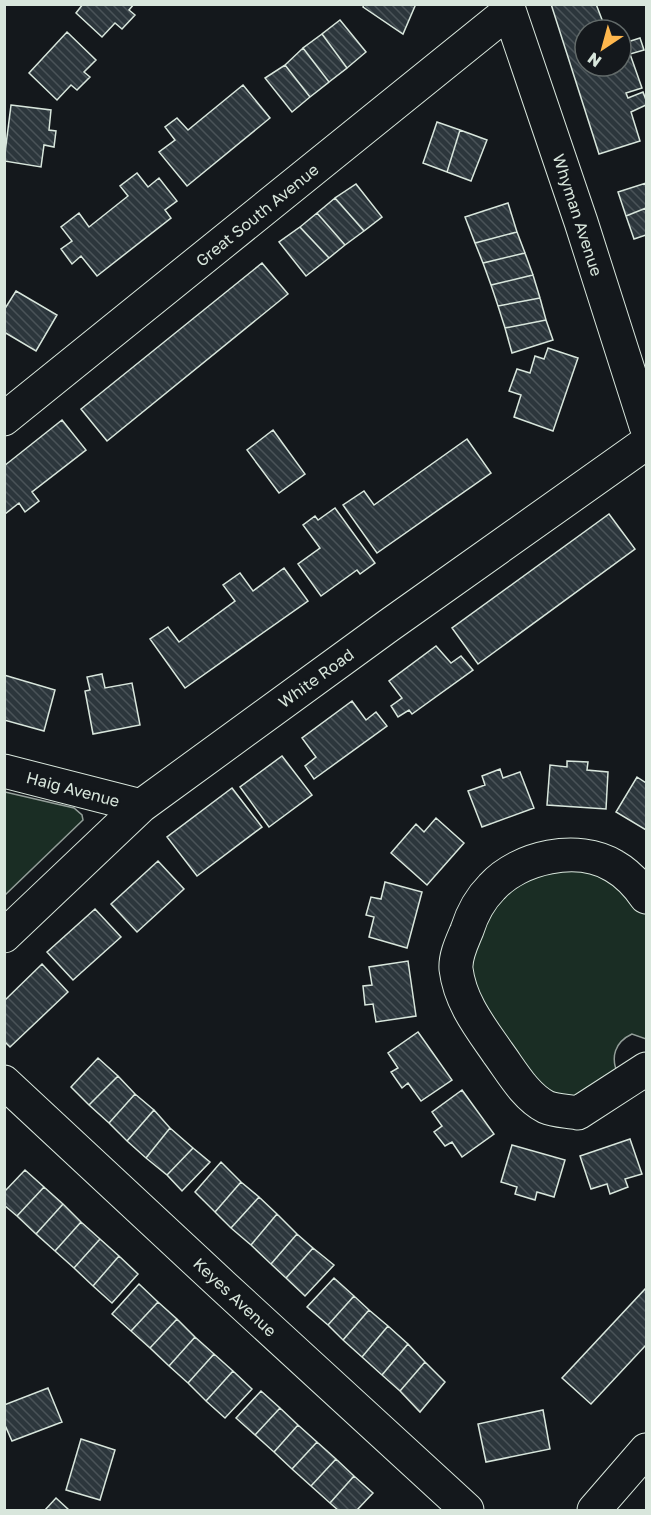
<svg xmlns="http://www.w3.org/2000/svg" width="651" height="1515" font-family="'Golos Text',sans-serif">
  <defs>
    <pattern id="building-back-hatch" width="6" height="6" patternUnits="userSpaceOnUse" patternTransform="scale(1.5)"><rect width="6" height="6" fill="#2c363c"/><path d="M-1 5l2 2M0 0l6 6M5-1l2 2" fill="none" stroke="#4a5358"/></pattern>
  </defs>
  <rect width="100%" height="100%" fill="#14181c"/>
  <!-- green -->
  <path fill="#1a2d24" stroke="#939e99" stroke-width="1.5" d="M5,792L74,808L82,815L83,820L5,895Z
    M596,870L646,910V1039L632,1034C615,1042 610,1057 618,1074L583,1096L566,1097L544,1089L475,997L471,965L474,946L494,901L537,871Z"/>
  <!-- building -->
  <path fill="url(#building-back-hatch)" stroke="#d8e6dc" stroke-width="1.5" d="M83,4H134L129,10L135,15L122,29L115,23L102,37L76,13Z
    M364,4H412L415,6L403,34L363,7Z
    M551,4H596L606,30H585V66H621V44L640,38L644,50L630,54L642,88L626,93L628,98L643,92L646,100V105L631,112L640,141L599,154Z
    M340,20L366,52L347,68L322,34Z
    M67,32L96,60L84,72L90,77L77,90L71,85L57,100L29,73Z
    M322,34L347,68L329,82L303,48Z
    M303,48L329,82L310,97L285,65Z
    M285,65L310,97L292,112L265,78Z
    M243,85L270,118L187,186L159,152L175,140L165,127L177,118L188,130Z
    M11,105L51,110L49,130L56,131L54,147L44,145L41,167L4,161Z
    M437,122L460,130L447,172L423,163Z
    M460,130L487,140L471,181L447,172Z
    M137,173L148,187L159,178L177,201L165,210L171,218L97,276L81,256L72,264L61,249L72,241L61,227L79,213L89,227L128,196L120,186Z
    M646,183V208L626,216L618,192Z
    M356,184L382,217L364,231L335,198Z
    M335,198L364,231L345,245L317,213Z
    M508,203L517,232L475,243L465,217Z
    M646,208V235L634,239L626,216Z
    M317,213L345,245L329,258L300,227Z
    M300,227L329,258L306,276L279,242Z
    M517,232L525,253L483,263L475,243Z
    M525,253L533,275L491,285L483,263Z
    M262,263L288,294L107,441L81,409Z
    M533,275L540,298L498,306L491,285Z
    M16,291L57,315L36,351L4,332V310Z
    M540,298L546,320L505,328L498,306Z
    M546,320L553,340L512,353L505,328Z
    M548,348L578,358L553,431L514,417L521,395L509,391L517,369L530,373L535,356L544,359Z
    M62,420L86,450L32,492L39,501L25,512L19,503L5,514L4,466Z
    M273,430L305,474L279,493L247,450Z
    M467,439L491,473L377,553L343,505L364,491L374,505Z
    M335,508L375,563L360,574L357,570L321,596L298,564L320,548L303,525L315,516L318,520Z
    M609,514L635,549L478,664L452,628Z
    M284,568L308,601L185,688L150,639L168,627L179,642L235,601L223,585L240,573L253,591Z
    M436,646L451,663L461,656L473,670L412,714L409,710L398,717L391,706L402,698L389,681Z
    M102,674L105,688L132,683L140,725L93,734L85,691L90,690L87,677Z
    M4,675L55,690L44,731L4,720Z
    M352,701L366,720L376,712L387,726L314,779L305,766L316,757L302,738Z
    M282,756L312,795L269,827L240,787Z
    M567,761L588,762L587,770L608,772L606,809L547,805L550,765L567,767Z
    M500,769L503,778L520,772L534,808L482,827L468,791L485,785L482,776Z
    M637,777L646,783V830L616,812Z
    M232,788L262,827L197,876L167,837Z
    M436,818L464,843L427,885L391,853L416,824L424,832Z
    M158,861L184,889L137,932L111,904Z
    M385,882L422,892L407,948L369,937L374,917L366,915L371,897L381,899Z
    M95,909L121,937L73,980L47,952Z
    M408,961L416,1016L376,1022L373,1004L365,1005L363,986L372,985L369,967Z
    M42,964L68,992L10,1047L4,1041V1001Z
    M418,1032L452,1080L421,1101L408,1083L402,1088L391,1072L398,1068L388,1053Z
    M98,1058L118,1076L89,1105L71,1087Z
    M118,1076L135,1094L109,1123L89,1105Z
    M462,1090L494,1134L462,1157L452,1142L445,1146L434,1132L442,1126L432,1112Z
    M135,1094L154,1110L127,1141L109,1123Z
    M154,1110L170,1128L146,1158L127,1141Z
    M170,1128L193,1148L167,1175L146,1158Z
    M630,1139L642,1174L625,1179L628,1187L610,1194L607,1184L591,1189L580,1156Z
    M512,1145L565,1160L554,1197L537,1192L535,1200L515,1194L517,1187L501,1182Z
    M193,1148L210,1162L182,1191L167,1175Z
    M221,1162L241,1182L215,1212L195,1192Z
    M25,1170L44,1187L17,1216L4,1205V1192Z
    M241,1182L259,1197L231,1228L215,1212Z
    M44,1187L63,1204L36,1234L17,1216Z
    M259,1197L277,1214L251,1245L231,1228Z
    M63,1204L81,1222L55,1251L36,1234Z
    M277,1214L297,1234L271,1264L251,1245Z
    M81,1222L100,1239L74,1268L55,1251Z
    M297,1234L313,1248L286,1278L271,1264Z
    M100,1239L119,1256L93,1286L74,1268Z
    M313,1248L334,1265L305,1296L286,1278Z
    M119,1256L138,1274L112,1303L93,1286Z
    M334,1278L354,1296L328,1325L307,1307Z
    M139,1284L158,1302L131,1331L112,1314Z
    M646,1288V1345L591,1404L562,1378Z
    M354,1296L369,1310L343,1340L328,1325Z
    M158,1302L177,1319L150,1348L131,1331Z
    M369,1310L388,1326L362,1357L343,1340Z
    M177,1319L195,1337L169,1366L150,1348Z
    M388,1326L408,1344L382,1375L362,1357Z
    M195,1337L214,1354L188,1383L169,1366Z
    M408,1344L425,1362L400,1391L382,1375Z
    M214,1354L233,1371L206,1401L188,1383Z
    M425,1362L445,1382L420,1412L400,1391Z
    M233,1371L252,1389L225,1418L206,1401Z
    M48,1388L62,1422L12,1441L4,1423V1405Z
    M261,1391L280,1408L255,1435L236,1418Z
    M280,1408L298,1425L274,1452L255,1435Z
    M543,1410L550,1449L486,1462L478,1424Z
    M298,1425L317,1442L292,1469L274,1452Z
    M81,1439L115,1450L100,1500L66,1490Z
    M317,1442L336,1459L311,1486L292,1469Z
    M336,1459L354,1476L330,1503L311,1486Z
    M354,1476L373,1493L357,1510H338L330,1503Z
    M56,1498L69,1510H45Z"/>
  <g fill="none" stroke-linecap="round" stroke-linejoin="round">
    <defs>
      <path id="minor" d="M507,4L581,222L646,426
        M4,419L509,11
        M4,771L141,806
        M646,897C637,884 628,874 614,866C578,844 519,857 492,887C480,899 472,914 467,930C462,942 455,956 456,969C460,1002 480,1027 498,1053C512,1072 525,1096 546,1107C555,1111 568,1111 578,1113L646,1069
        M4,936L141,806L388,626L646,443
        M4,1082L222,1285L467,1510
        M594,1510L646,1450"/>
    </defs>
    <!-- minor casing -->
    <use href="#minor" stroke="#d8e6dc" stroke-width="35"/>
    <!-- minor -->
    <use href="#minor" stroke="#14181c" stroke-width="33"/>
  </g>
  <g text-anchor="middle" stroke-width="4.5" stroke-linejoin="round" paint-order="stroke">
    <!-- street labels -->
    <g font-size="16" fill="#d8e6dc" stroke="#14181c">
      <text transform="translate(257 215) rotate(-39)" y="6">Great South Avenue</text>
      <text transform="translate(578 215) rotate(72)" y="6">Whyman Avenue</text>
      <text transform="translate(316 678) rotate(-36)" y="6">White Road</text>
      <text transform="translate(73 789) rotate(15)" y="6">Haig Avenue</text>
      <text transform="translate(235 1297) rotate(43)" y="6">Keyes Avenue</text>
    </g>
  </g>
  <!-- border -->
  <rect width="651" height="1515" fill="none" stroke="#d8e6dc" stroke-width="12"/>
  <!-- north arrow -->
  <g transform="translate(603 48) rotate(216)"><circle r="28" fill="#14181c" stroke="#626a69" stroke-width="1.5"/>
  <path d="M0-4.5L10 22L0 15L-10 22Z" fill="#ffb74d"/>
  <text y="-9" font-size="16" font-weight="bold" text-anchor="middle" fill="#d8e6dc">N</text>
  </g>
</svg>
